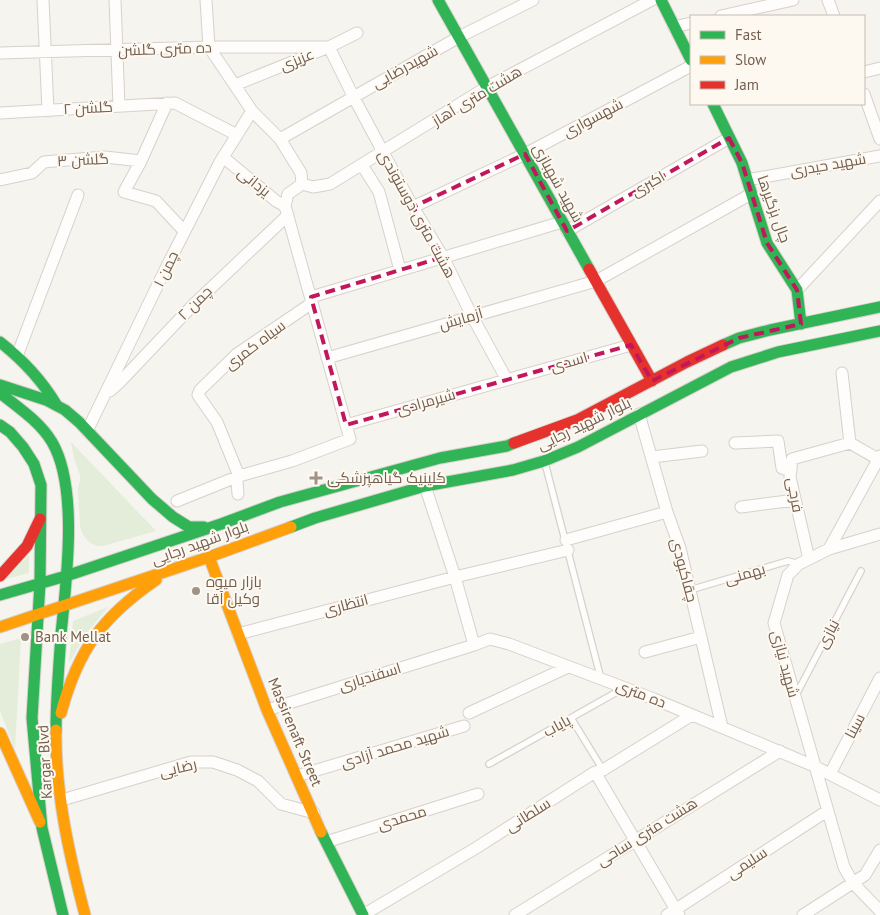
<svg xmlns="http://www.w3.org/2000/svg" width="880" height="915" font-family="'PT Sans',Cairo,sans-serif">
  <rect width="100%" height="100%" fill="#f6f4ee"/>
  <!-- green -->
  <path fill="#e4edda" d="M71,442L156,531L103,546C90,547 84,538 80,527L78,488L80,481V475L74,459Z
    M29,555V573L6,579Z
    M108,607L86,634L69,663L73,621Z
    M21,638L15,749L0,711V644Z"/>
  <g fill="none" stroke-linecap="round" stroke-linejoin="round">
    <defs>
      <path id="lane" d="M545,463L601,679
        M690,590L788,561L799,564
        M796,695L861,571
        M571,718L603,770
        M489,764L624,688"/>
      <path id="street" d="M43,0L48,111
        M115,0L119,106
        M206,0L209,47L252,111L280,139L301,173L302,184L288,194L285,206L350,439L292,461L239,476L237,481L238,494
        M828,0L834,16
        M721,16L793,0
        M674,27L691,23
        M0,53L209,47H329L353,96L383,152L413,207L443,257L472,316L507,380
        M864,72L880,68
        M235,85L329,47L357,33
        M864,94L880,139
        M167,103L141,161L124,192L156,201L184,231
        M0,113L175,103L237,135
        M280,139L459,37L533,0
        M223,157L276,201L285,206
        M362,165L379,192L400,270
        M0,180L32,173L44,162L55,161L105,157L141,161
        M747,180L880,156
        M302,184L313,187L330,184L487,87L652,0
        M413,207L525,154L691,66
        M567,231L729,138
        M797,290L880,201
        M311,297L562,222
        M17,356L78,195
        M327,358L596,281L751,194
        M842,373L850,443L878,459
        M110,391L119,383L193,305L288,215
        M639,414L667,512L680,548L722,727
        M346,425L631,345
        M87,431L164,272L220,162L252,111
        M735,443L778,441L782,468L791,471
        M652,457L702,451
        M425,486L455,577L474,645L490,639L509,644L654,699L814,766L880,800
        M177,501L239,476L217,422L198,395L200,390L237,354L312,303
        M741,507L795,500
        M880,534L829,549L799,564L788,575L774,623L844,867L853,883L880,911
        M566,540L667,512
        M829,549L880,456
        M809,559L790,477L792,459L850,443
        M238,634L455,577L568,550
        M645,652L701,637
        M267,710L474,645
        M469,713L568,667
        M595,772L679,915
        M830,774L880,678
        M297,776L464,726
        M62,800L191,762H213L237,770L258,781L281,804L314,813
        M326,842L478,794
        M363,915L476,848L595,772L603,770L692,715
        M515,915L780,751
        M667,915L827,811
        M803,915L865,875L880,850"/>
      <path id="fast" d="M438,0L589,269
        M661,0L691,60
        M713,104L742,163L767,243L797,290L801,324
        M0,342C23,360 41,379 56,404
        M723,345L739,338L770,330L880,307
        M0,385L46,400L65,410L79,422L152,499L173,517L189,527H204
        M0,393C19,408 40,422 52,442C79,488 66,583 61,634C59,666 56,698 56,730
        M0,425L10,432L23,447L34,464L41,485L40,583L32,718L42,828L63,915
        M291,527L315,518L425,486L513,470L544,461L578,447L731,367L778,352L880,331
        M0,595L66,576L221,524L280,502L440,458L507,446L514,443
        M321,832L363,915"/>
      <path id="slow" d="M209,557L267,710L321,832
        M0,627L209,557L291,527
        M61,713C78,650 102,617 156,580
        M56,730C55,792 69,854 85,915
        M0,733L40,822"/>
      <path id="jam" d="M589,269L652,381
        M514,443L577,420L687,362L723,345
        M0,576L27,546L40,519"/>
    </defs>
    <!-- lane casing -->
    <use href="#lane" stroke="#d6d1cc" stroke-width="8"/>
    <!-- street casing -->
    <use href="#street" stroke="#d6d1cc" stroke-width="13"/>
    <!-- fast casing -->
    <use href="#fast" stroke="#d6d1cc" stroke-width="13"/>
    <!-- slow casing -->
    <use href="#slow" stroke="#d6d1cc" stroke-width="13"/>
    <!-- jam casing -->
    <use href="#jam" stroke="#d6d1cc" stroke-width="13"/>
    <!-- lane -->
    <use href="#lane" stroke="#fefdfc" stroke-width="5.5"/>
    <!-- street -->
    <use href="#street" stroke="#fefdfc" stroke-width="11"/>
    <!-- fast -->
    <use href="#fast" stroke="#30b455" stroke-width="11"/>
    <!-- slow -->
    <use href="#slow" stroke="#ff9f0a" stroke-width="11"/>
    <!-- jam -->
    <use href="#jam" stroke="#e5322d" stroke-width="11"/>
  </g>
  <!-- marked area -->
  <path fill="none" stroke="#c2185b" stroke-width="4" stroke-dasharray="10 6" stroke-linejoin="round" d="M729,138L742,163L767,243L797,290L801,324L739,338L652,381L631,345L346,425L311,297L443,257L413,207L525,154L567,231Z"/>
  <!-- markers -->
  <g fill="#a19287" stroke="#fdf9f1" stroke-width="2">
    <path d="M313.5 470.5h5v5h5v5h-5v5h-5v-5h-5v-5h5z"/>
    <circle cx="196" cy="591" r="5"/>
    <circle cx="25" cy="637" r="5"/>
  </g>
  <g text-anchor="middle" stroke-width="4" stroke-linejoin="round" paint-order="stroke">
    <!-- street labels -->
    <g font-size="15" fill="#735e50" stroke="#fdf9f1">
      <text transform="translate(165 49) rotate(-2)" y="5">ده متری گلشن</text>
      <text transform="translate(297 60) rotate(-22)" y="5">عزیزی</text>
      <text transform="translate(405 67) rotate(-29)" y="5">شهیدرضایی</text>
      <text transform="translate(477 96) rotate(-31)" y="5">هشت متری آهاز</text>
      <text transform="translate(88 108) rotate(-3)" y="5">گلشن ۲</text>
      <text transform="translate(593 118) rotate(-28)" y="5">شهسواری</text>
      <text transform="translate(83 160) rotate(-3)" y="5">گلشن ۳</text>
      <text transform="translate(828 165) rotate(-10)" y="5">شهید حیدری</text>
      <text transform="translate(254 182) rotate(39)" y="5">یزدانی</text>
      <text transform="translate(558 183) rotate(61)" y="5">شهید شهبازی</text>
      <text transform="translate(648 184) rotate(-30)" y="5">اکبری</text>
      <text transform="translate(774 209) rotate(70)" y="5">چال بزگیرها</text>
      <text transform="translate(417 214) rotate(61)" y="5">هشت متری دوستوندی</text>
      <text transform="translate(166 269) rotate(-64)" y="5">چمن ۱</text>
      <text transform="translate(195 303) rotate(-45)" y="5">چمن ۲</text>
      <text transform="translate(461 319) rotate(-16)" y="5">آزمایش</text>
      <text transform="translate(255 345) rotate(-37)" y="5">سیاه کمری</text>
      <text transform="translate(569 362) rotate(-16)" y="5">اسدی</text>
      <text transform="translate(426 402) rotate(-16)" y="5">شیرمرادی</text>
      <text transform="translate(584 424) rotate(-26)" y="5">بلوار شهید رجایی</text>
      <text transform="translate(795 495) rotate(80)" y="5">فرجی</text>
      <text transform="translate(200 543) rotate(-20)" y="5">بلوار شهید رجایی</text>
      <text transform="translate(684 570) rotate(75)" y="5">چقاکبودی</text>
      <text transform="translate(745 574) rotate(-16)" y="5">بهمنی</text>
      <text transform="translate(346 605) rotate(-15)" y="5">انتظاری</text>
      <text transform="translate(828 634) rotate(-62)" y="5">نیازی</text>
      <text transform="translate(785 664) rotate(75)" y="5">شهید نیازی</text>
      <text transform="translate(370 677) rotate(-17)" y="5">اسفندیاری</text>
      <text transform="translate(641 694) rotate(21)" y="5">ده متری</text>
      <text transform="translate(557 726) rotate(-29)" y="5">پایاب</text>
      <text transform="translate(855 726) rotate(-62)" y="5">سینا</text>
      <text transform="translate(295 732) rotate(67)" y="5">Massirenaft Street</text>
      <text transform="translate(395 747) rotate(-17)" y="5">شهید محمد آزادی</text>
      <text transform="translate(45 762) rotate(-93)" y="5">Kargar Blvd</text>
      <text transform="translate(178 768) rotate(-13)" y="5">رضایی</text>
      <text transform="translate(528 815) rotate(-32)" y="5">سلطانی</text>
      <text transform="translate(402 818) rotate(-17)" y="5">محمدی</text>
      <text transform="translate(647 832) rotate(-32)" y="5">هشت متری ساحی</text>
      <text transform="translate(747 863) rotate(-33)" y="5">سلیمی</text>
    </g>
    <!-- poi labels -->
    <g font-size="15" fill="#735e50" stroke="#fdf9f1" text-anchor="start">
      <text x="327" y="483">کلینیک گیاهپزشکی</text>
      <text x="206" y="587">بازار میوه<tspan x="206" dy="17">وکیل آقا</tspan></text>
      <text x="35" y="642">Bank Mellat</text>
    </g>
  </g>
  <!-- legend -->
  <rect x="690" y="15" width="175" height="90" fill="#fdf9f1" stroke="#c6bbb1"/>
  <rect x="700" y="31" width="25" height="8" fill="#30b455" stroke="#c6bbb1"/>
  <text x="735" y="40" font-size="15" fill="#735e50">Fast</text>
  <rect x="700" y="56" width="25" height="8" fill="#ff9f0a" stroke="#c6bbb1"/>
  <text x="735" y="65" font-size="15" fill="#735e50">Slow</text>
  <rect x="700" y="81" width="25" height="8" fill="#e5322d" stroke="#c6bbb1"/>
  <text x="735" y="90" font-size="15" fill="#735e50">Jam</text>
</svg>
